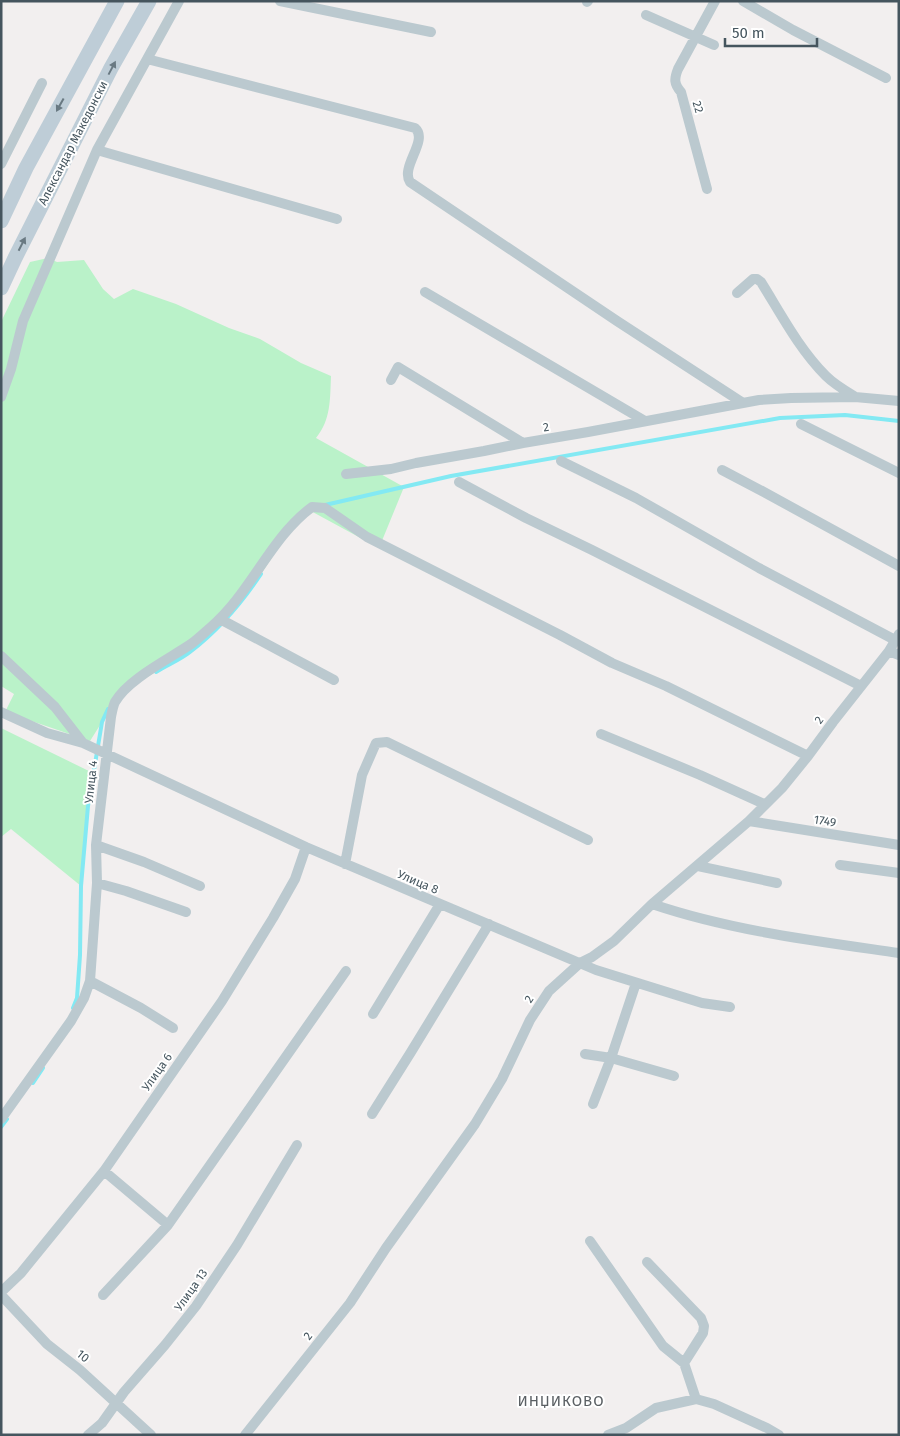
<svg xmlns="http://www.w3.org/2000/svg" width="900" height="1436" font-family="'Fira Sans',sans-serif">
  <rect width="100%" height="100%" fill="#f2efef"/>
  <!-- green -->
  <path fill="#baf2c9" d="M48,258L57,262L84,260L103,289L114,299L133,289L176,304L229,328L260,339L301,363L331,376C330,399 331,420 316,438L404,487L379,548L309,510L288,533L248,594L225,622L189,654L152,674L115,698L102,722L90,741L5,712L14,694L1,686V322L30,262Z
    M1,728L93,773L88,806L81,886L11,829L1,837Z"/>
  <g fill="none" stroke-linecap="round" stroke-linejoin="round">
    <!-- stream -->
    <path stroke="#83e9f3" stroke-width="4" d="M325,505L451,476L780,418L845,415L899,421
      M156,672C167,665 180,660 190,652C219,630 241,604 261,574
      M73,1008L77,998L80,955L81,886L88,806L102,722L108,709
      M33,1083L43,1068
      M1,1127L7,1119"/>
    <!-- street -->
    <path stroke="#bbc9cf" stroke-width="10" d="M280,1L431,32
      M743,1L793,30L886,78
      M587,2L588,1
      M646,15L714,45
      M147,59L415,128C429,140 400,167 410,182L617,321L743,403
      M97,150L337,219
      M1,164L42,83
      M707,189L681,92C674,84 674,79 678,69L715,1
      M425,292L645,421
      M737,293L753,279H757L761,282C781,314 799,349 826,376C834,384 844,390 854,396
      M391,380L398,367L523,443
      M1,397L11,369L23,321L97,150L179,1
      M801,424L899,473
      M561,461L636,498L759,568L895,640
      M722,470L762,491L899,566
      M346,474L391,469L416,463L484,451L523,443L588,432L759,400L791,398L855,397L899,401
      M459,482L526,518L592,550L861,686
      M220,619L334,680
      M889,651L899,655
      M1,656L55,707L83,743
      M1,712L47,733L83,743L306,847L596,970L702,1003L730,1007
      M601,734L700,775L764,804
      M749,821L899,845
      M96,845L144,862L200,886
      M345,864L362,775L376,743L387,742L588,840
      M840,865L899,873
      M698,866L777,883
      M97,883L126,891L186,912
      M652,904C732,931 816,941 899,953
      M90,981L141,1008L173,1028
      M373,1014L440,904
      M585,1054L611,1058L674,1076
      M593,1104L611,1058L636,983
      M372,1114L411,1052L489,924
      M1,1119L71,1021L84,998L90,981L97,883L96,845L111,717C112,712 113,706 115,702C128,679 169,659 191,644C198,639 204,633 211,627C251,593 270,538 312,507L325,508L367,537L560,635L612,663L666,686L808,756
      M104,1171L168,1225
      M590,1241L663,1346L684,1363L696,1399
      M647,1262L701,1318L704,1326L703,1333L684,1363
      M1,1292L21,1273L104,1171L222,1001L273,918L295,879L306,847
      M1,1295L47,1344L80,1370L151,1435
      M103,1295L168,1225L346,971
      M88,1435L102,1423L124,1392L165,1345L196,1306L237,1245L297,1145
      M245,1435L350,1303L386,1248L475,1124L502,1079L530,1020L549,991L580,963L592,957L614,941L652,904L749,821L782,788L808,756L833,722L889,651L899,634
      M608,1435L626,1428L656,1408L696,1399L714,1404L767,1428L779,1435"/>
    <!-- secondary -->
    <path stroke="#becdd7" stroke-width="15" d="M1,221L26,168L117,1
      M1,288L15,258L111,68L149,1"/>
  </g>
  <!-- one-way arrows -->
  <defs><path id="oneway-solid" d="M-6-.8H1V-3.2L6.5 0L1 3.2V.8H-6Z" transform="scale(1.25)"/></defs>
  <g fill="#697982">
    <use href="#oneway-solid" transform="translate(112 68) rotate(-62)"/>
    <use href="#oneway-solid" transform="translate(60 105) rotate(119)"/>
    <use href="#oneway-solid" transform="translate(22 244) rotate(-63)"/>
  </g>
  <g text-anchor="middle" stroke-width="4" stroke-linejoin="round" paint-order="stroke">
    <!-- street labels -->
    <g font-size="12" fill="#45555e" stroke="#fff">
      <text transform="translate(698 107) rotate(75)" y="4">22</text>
      <text transform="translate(73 143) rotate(-63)" y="4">Александар Македонски</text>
      <text transform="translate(546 427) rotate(-9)" y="4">2</text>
      <text transform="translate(819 720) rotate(-54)" y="4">2</text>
      <text transform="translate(91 782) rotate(-84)" y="4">Улица 4</text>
      <text transform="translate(825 821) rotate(9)" y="4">1749</text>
      <text transform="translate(418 882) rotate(23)" y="4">Улица 8</text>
      <text transform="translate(529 999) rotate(-57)" y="4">2</text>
      <text transform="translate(157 1072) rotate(-55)" y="4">Улица 6</text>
      <text transform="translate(191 1290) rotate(-55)" y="4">Улица 13</text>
      <text transform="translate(308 1336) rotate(-52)" y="4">2</text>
      <text transform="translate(83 1356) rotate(39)" y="4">10</text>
    </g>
    <!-- quarter labels -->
    <g font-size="15" letter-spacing="1" fill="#5b6064" stroke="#fff">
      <text x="561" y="1406">ИНЏИКОВО</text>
    </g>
  </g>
  <!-- border -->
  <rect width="900" height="1436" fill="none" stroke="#45555e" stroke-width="5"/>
  <!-- scale -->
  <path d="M725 38v8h92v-8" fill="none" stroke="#45555e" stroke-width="2.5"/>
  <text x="732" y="38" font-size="15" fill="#45555e" stroke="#ffffff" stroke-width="4" paint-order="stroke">50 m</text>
</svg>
